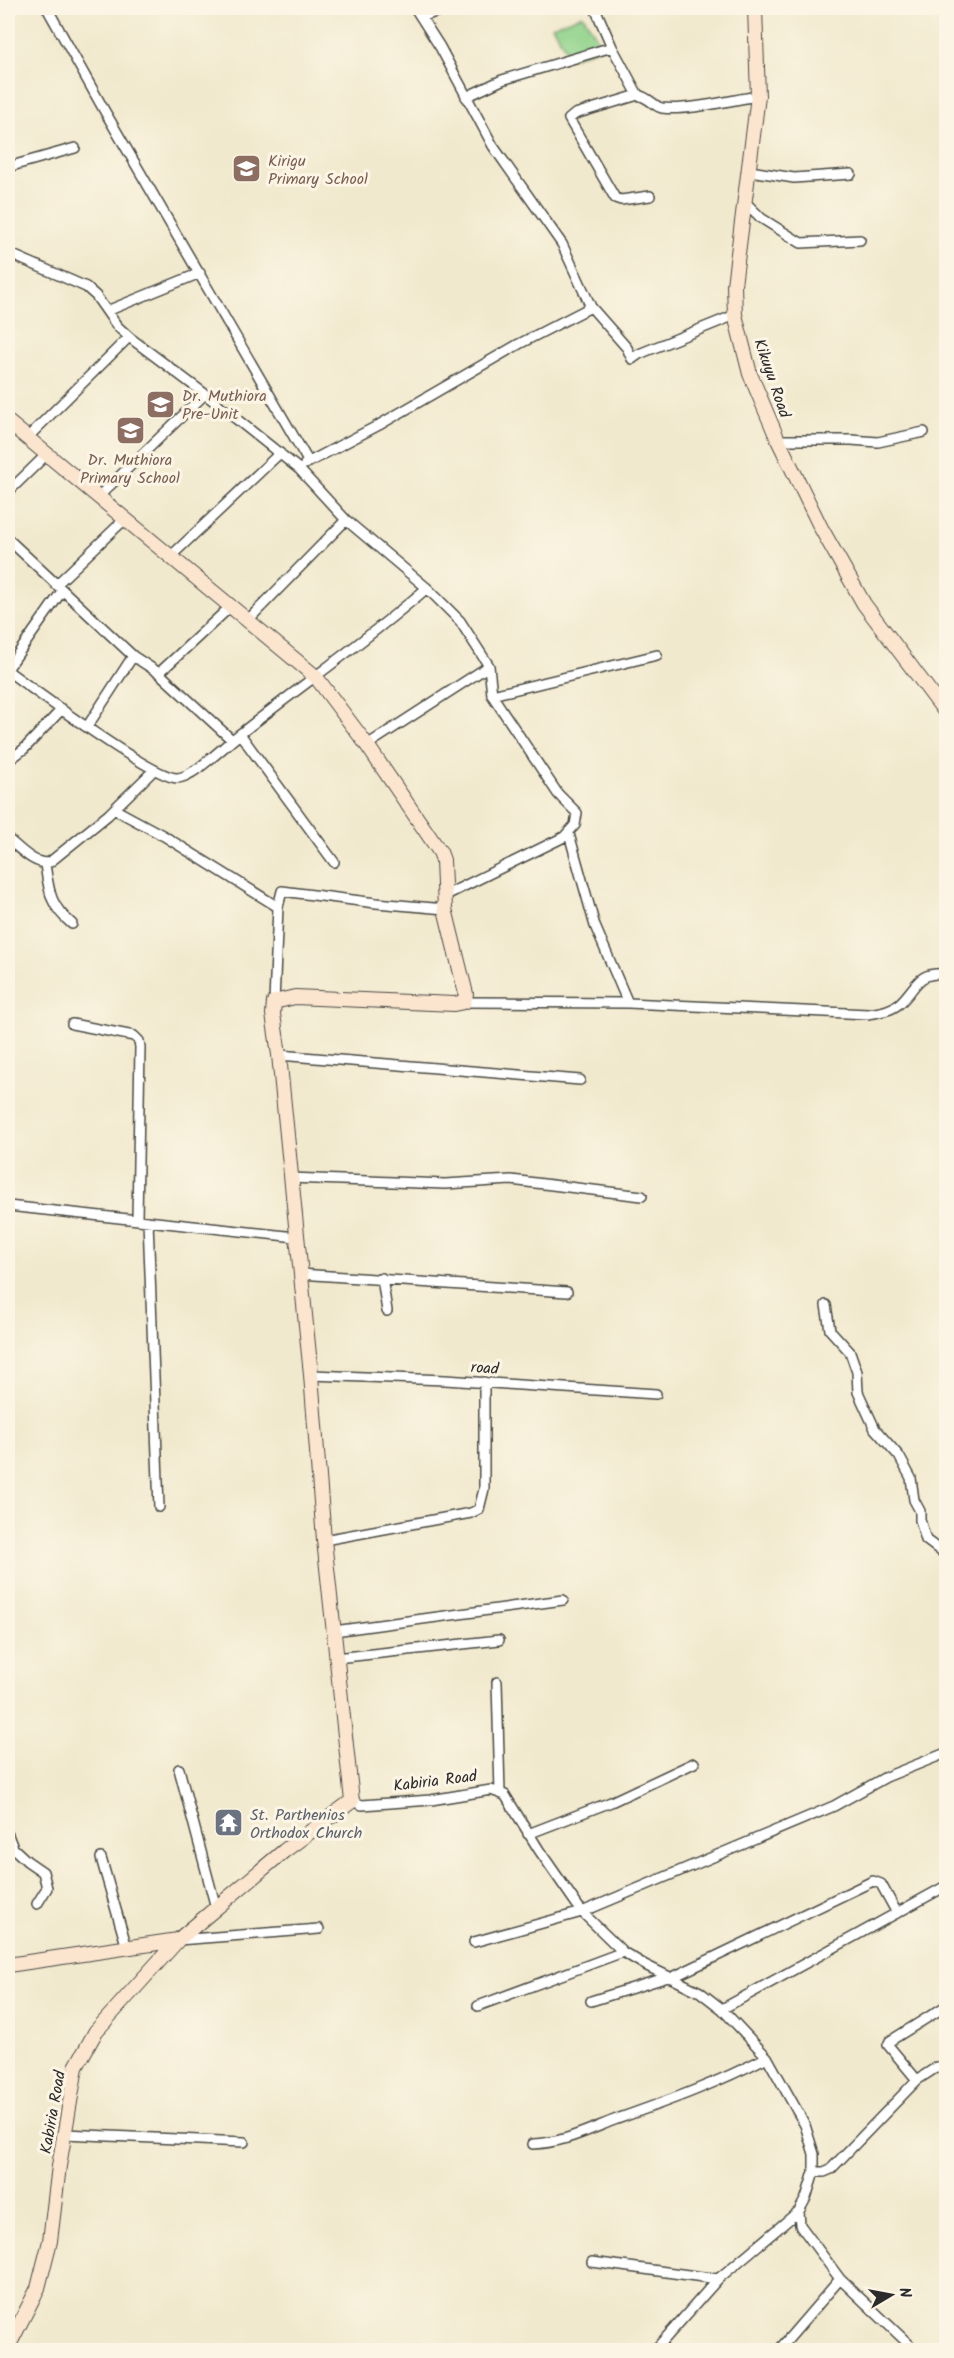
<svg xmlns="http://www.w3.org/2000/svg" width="954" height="2358" font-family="Kalam,sans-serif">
  <rect width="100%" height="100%" fill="#fcf5e5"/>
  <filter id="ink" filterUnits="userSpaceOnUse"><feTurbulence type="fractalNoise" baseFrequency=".0167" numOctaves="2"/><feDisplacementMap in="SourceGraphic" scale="12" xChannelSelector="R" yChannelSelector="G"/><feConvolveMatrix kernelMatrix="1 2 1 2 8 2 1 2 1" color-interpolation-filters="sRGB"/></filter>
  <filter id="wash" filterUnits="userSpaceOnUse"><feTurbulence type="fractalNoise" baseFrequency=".008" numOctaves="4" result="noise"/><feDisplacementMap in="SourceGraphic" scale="24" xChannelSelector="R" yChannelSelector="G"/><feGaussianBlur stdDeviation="1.35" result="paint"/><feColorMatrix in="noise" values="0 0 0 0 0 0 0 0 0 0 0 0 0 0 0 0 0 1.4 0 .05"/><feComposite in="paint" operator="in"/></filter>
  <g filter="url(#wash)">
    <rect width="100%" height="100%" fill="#f1e9cd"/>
    <!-- green -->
    <path fill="#8fd28a" stroke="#5d7e5a" stroke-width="1.5" d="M583,15L603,47L571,58L552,26Z"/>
  </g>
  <g filter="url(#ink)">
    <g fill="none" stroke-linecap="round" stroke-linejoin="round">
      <defs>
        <path id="street" d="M47,8L104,110L308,461
          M415,8L440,47L493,146L562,244L591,307
          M595,8L612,47L638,95C650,98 655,107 662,108C688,111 731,100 758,96
          M699,8H705
          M421,17L447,8
          M638,95L575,114L569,119L615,198L621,200L650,196
          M466,97L502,80L612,47
          M8,167L75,148
          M750,171L794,178L851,174
          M745,202L761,218L801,243L860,240
          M8,253L86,287L96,296L117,326L129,337L205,394L299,469L346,520L427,588L460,621L489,666L492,695L558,794L577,813L575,825L564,837L444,896
          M107,311L200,273
          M27,438L129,337
          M778,440H851L878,442L924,432
          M305,464L379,425L519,344L591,307L627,348L632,359L639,354L735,315
          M8,492L46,455
          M98,497L205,394
          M8,539L133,656L159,673L232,740
          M170,557L280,453
          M56,585L125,519
          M247,621L346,520
          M8,668L62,591
          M8,671C34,690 153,778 177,778C193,778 226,744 240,734C302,685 367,640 427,588
          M159,673L230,607
          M492,695L657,655
          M87,727L133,656
          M240,734L334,862
          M367,745L489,666
          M8,761L24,749L62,709
          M114,809L164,836L278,907
          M569,834L595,926L628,1003
          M8,839C18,847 36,867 50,862L108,815L154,770
          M45,864C49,892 50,906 72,924
          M274,1002L278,907L282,891L376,903L445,909
          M464,1002L628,1003L868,1014C880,1012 891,1011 900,1003C918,986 916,972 946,974
          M72,1024L134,1036L139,1041L140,1047L137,1219
          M279,1055L580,1080
          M290,1178L445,1184L511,1180L642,1196
          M8,1206L296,1237
          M148,1221L159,1507
          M300,1274L567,1292
          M382,1278L387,1311
          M826,1305L830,1330L850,1352L857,1372L858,1392L875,1429L899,1456L911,1478L914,1500L920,1511V1520L926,1540L946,1555
          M311,1375L445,1380L656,1394
          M324,1540L471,1513L479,1509L484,1489V1382
          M334,1631L563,1600
          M336,1658L499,1640
          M497,1682L500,1793
          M179,1769L216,1908
          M352,1801L362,1805L431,1800L491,1790L505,1795L539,1850L582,1912L623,1952L645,1965L700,1992L722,2009L767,2057L805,2125L814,2154V2172L806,2198L799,2211L800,2225L840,2279L915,2350
          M528,1834L611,1802L694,1763
          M8,1835L13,1848L27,1861L43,1872L47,1888L37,1904
          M101,1858L127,1948
          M178,1940L319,1929
          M474,1942L582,1912L834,1806L886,1777L946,1753
          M671,1978L873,1881L881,1884L897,1913
          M591,2001L668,1977
          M478,2006L623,1952
          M722,2009L946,1886
          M917,2080L888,2045L890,2041L946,2006
          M64,2134L244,2142
          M533,2144C563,2143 588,2130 617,2119C668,2101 718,2083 767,2057
          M814,2172H824L831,2169L917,2080L937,2067H946
          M592,2262L718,2279L799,2211
          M655,2350L718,2279
          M779,2350L840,2279"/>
        <path id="secondary" d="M755,8L758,96L734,285L735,315L750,374L778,440L821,528L864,604L946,713
          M8,422L316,677L367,745L440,852L443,860L445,909L466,994L464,1002L454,1004L295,997L274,1002L273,1014L279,1055L311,1375L324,1540L352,1801L284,1851L178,1940L96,2031L76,2067L59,2166L50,2241L38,2288L8,2347
          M8,1965L178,1940"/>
      </defs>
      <!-- street casing -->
      <use href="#street" stroke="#494843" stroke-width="12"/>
      <!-- secondary casing -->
      <use href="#secondary" stroke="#494843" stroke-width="16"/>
      <!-- street -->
      <use href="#street" stroke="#fff" stroke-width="9"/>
      <!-- secondary -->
      <use href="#secondary" stroke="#fbe5cf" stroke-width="14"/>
    </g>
  </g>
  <!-- icons -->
  <defs>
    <symbol id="school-square" viewBox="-11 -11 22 22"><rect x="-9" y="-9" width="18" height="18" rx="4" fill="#8d6e63" stroke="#fcf5e5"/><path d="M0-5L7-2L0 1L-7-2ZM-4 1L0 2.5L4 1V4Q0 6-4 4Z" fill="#fff"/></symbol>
    <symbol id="temple-square" viewBox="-11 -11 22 22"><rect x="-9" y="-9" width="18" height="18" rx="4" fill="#6b7280" stroke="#fcf5e5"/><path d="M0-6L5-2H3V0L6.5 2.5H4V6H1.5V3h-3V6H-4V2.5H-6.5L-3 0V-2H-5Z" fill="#fff"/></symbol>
  </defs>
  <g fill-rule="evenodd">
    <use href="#school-square" x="230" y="152" width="33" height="33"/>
    <use href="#school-square" x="144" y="388" width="33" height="33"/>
    <use href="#school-square" x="114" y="414" width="33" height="33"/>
    <use href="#temple-square" x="212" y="1806" width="33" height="33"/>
  </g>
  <g text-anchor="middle" stroke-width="6" stroke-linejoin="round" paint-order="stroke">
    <!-- education labels -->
    <g font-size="16" fill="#785e54" stroke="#fcf5e5" text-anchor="start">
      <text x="268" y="166">Kirigu<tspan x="268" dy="18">Primary School</tspan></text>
      <text x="182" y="401">Dr. Muthiora<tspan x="182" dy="18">Pre-Unit</tspan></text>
      <text x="130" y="465" text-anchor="middle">Dr. Muthiora<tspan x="130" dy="18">Primary School</tspan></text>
    </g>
    <!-- street labels -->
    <g font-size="16" fill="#2b2b2b" stroke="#fcf5e5">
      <text transform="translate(773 378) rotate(71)" y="6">Kikuyu Road</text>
      <text transform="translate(485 1367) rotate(4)" y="6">road</text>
      <text transform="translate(435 1780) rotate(-7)" y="6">Kabiria Road</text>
      <text transform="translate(52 2112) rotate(-80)" y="6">Kabiria Road</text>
    </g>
    <!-- worship labels -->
    <g font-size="16" fill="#5b616d" stroke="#fcf5e5" text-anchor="start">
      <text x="250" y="1820">St. Parthenios<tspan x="250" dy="18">Orthodox Church</tspan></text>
    </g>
  </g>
  <!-- margin -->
  <rect width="954" height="2358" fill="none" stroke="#fcf5e5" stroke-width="30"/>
  <!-- north arrow -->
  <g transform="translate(891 2295) rotate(80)" stroke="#fcf5e5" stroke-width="4.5" paint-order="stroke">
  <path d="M0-4.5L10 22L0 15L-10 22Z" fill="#2b2b2b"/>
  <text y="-9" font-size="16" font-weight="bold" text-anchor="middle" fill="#2b2b2b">N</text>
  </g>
</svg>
